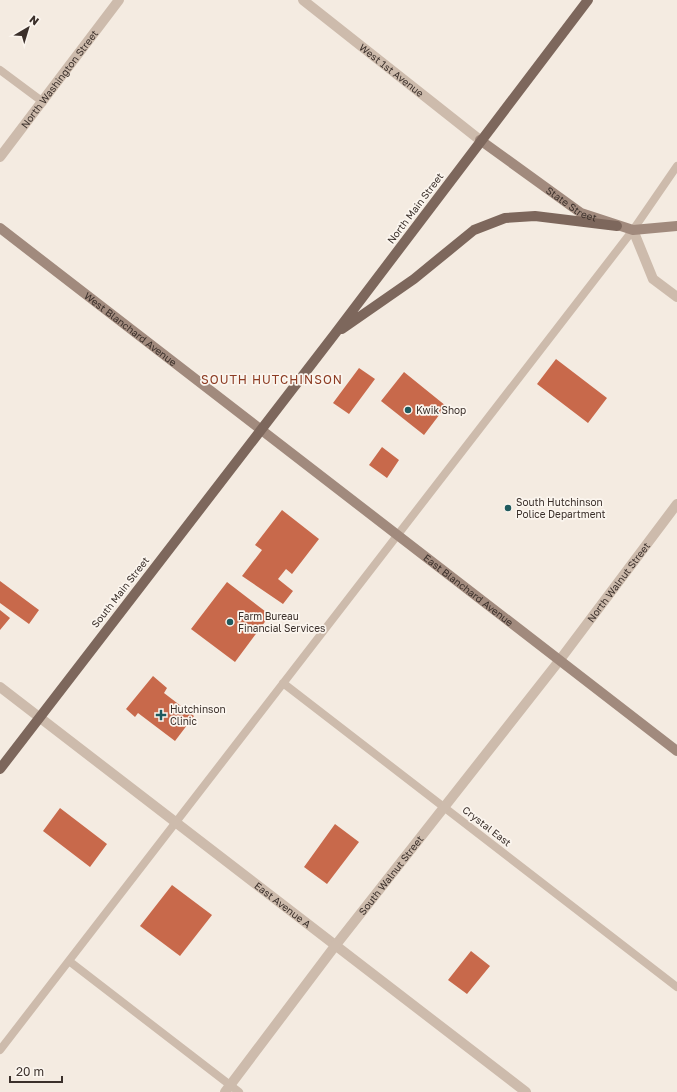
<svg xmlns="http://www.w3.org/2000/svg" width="677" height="1092" font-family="'Golos Text',sans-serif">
  <rect width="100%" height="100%" fill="#f4ebe1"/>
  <!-- building -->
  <path fill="#c8694b" d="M556,359L607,398L588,423L537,384Z
    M359,368L375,379L349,414L333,403Z
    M404,372L446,406L424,435L381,401Z
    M382,447L399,460L387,478L369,465Z
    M282,510L319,539L292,574L286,569L278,579L293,591L283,604L242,576L262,550L255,545Z
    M0,581L39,610L29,624L0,603Z
    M227,582L270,615L235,662L191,629Z
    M0,610L10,618L0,630Z
    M153,676L167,688L164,693L194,716L175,741L138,713L135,717L126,709Z
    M60,808L107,844L90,867L43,831Z
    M335,824L359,842L327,884L304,867Z
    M172,885L212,915L180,956L140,926Z
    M471,951L490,966L467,994L448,980Z"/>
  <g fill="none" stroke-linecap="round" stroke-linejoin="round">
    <!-- lane -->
    <path stroke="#cdbbac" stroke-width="8" d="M0,70L43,102
      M283,683L677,987
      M69,961L239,1092
      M0,1050L633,230L677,166"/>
    <!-- street -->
    <g stroke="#cdbbac" stroke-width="10">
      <path id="s1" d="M303,0L480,140"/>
      <path id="s2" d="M0,157L119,0"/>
      <path d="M633,230L653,279L677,297"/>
      <path id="s3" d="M0,687L526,1092"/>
      <path id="s4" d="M225,1092L335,946L559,661L677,504"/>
    </g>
    <!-- secondary -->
    <g stroke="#a18a7d" stroke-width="10">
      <path id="s5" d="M480,140L581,213L633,230L677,226"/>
      <path id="s6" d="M0,228L677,751"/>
    </g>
    <!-- primary -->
    <path stroke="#7d675c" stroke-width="10" d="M342,329L414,279L474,230L505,218L535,216L617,226
      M0,769L334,335L588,0"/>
  </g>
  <!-- markers -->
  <g fill="#1f5a5e" stroke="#fbf5ee" stroke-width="1.5">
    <circle cx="408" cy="410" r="4"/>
    <circle cx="508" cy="508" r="4"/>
    <circle cx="230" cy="622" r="4"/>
    <path d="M159 709h4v4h4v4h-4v4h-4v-4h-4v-4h4z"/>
  </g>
  <g text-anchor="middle" stroke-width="3.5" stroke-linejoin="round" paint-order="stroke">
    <!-- street labels -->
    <g font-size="10" fill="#3b302b" stroke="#fbf5ee">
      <text dy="4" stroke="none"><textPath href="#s1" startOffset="113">West 1st Avenue</textPath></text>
      <text dy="4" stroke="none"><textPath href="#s2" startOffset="98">North Washington Street</textPath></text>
      <text dy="4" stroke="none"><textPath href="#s5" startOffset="112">State Street</textPath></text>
      <text transform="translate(415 208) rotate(-53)" y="4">North Main Street</text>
      <text dy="4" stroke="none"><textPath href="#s6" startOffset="165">West Blanchard Avenue</textPath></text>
      <text dy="4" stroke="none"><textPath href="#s4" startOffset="644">North Walnut Street</textPath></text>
      <text dy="4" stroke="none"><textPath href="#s6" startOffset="592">East Blanchard Avenue</textPath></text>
      <text transform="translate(120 592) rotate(-52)" y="4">South Main Street</text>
      <text transform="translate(487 826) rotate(38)" y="4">Crystal East</text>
      <text dy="4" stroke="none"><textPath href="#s4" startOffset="273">South Walnut Street</textPath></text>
      <text dy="4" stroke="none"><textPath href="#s3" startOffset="357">East Avenue A</textPath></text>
    </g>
    <!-- poi labels -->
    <g font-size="10" fill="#3b302b" stroke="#fbf5ee" text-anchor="start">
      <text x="416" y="414">Kwik Shop</text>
      <text x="516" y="506">South Hutchinson<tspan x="516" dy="12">Police Department</tspan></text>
      <text x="238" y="620">Farm Bureau<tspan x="238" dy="12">Financial Services</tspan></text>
      <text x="170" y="713">Hutchinson<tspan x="170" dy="12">Clinic</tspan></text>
    </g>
    <!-- quarter labels -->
    <g font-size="12" letter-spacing="1" fill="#8c3b22" stroke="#fbf5ee">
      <text x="272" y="384">SOUTH HUTCHINSON</text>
    </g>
  </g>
  <!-- north arrow -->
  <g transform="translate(28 28) rotate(38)" stroke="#fbf5ee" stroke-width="3" paint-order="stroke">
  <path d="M0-3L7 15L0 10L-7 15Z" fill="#3b302b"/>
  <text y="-6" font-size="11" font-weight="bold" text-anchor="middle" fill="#3b302b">N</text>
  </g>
  <!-- scale -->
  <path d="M10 1076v6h52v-6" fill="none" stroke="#3b302b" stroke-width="2"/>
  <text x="16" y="1076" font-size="12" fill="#3b302b" stroke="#fbf5ee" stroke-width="3" paint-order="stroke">20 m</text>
</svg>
